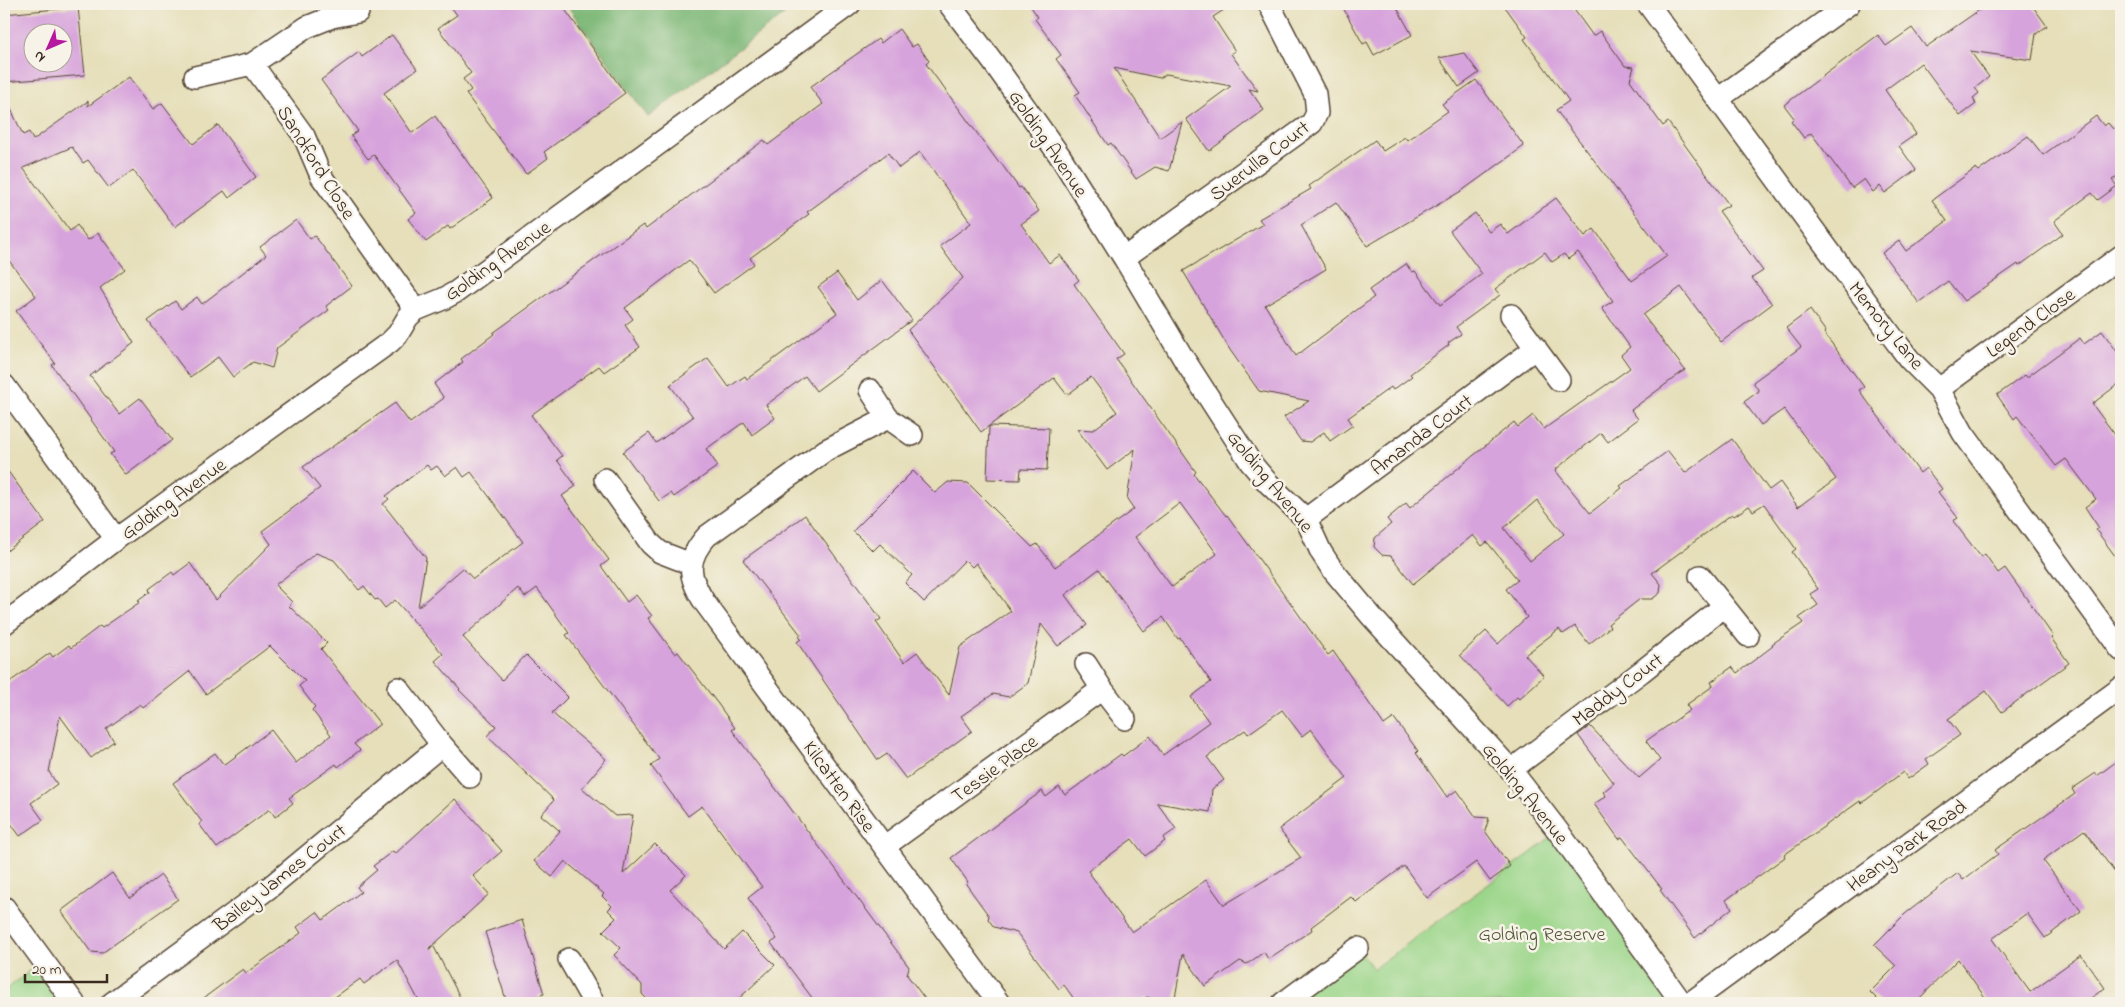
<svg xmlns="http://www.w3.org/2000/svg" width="2125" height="1007" font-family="'Indie Flower',sans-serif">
  <rect width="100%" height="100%" fill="#f7f3e8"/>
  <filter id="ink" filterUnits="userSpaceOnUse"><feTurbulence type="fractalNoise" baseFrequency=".02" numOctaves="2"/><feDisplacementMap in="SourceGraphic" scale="10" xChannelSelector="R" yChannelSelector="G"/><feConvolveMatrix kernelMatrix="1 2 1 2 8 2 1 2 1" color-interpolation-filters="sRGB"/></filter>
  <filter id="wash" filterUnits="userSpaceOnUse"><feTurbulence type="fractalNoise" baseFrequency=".0096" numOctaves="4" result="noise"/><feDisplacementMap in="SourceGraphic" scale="20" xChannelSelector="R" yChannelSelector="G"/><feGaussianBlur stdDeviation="1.12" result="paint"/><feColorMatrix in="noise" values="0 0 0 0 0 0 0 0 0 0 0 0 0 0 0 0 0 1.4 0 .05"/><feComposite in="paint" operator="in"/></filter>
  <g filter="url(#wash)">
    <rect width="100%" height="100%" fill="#e6dfba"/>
    <!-- green -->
    <path fill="#9bd68a" stroke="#6b8054" d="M1558,831L1682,1003H1283L1358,948L1373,969L1531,853Z
      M43,961L74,1003H4V991Z"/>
    <!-- forest -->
    <path fill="#7cb776" stroke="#5c704a" d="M566,4H798L648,117Z"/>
    <g id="blocks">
      <!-- building -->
      <path fill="#d7a3dc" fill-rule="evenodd" d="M449,4H561L625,93L544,152L548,158L526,174L466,94L471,90L463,79L471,73L438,28L457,15Z
        M1029,4H1233L1213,17L1235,51L1231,54L1258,91L1249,89L1264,110L1209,151L1186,119L1231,86L1166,74L1160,78L1114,68L1160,138L1182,122L1169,171L1155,167L1136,179L1111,143L1108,145L1075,95L1080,92L1056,59L1061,55L1035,19L1038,17Z
        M1341,4H1395L1412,35L1374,55L1367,42L1363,44Z
        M1503,4H1570L1593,36L1600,31L1625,66L1634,67L1630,80L1663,126L1668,122L1729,205L1719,211L1763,271L1752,278L1772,304L1721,342L1681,287L1643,315L1685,370L1631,410L1638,419L1608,442L1601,433L1555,470L1590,513L1622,488L1620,486L1668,451L1685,473L1732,439L1769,490L1780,482L1798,507L1836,479L1784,409L1761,425L1744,402L1759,391L1753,382L1801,347L1786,328L1810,310L1826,332L1824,333L1864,387L1859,390L1920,473L1926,468L1942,489L1938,492L1958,518L1953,521L1981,557L1985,554L1998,573L2005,568L2053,636L2051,638L2069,663L2002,712L1986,691L1948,719L1960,735L1926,759L1929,764L1908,779L1903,772L1862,803L1860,801L1784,855L1785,857L1726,900L1732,908L1695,938L1660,890L1662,889L1622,837L1619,839L1594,804L1606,796L1603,792L1614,783L1578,735L1590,726L1639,778L1660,760L1646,741L1690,710L1686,705L1713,686L1711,682L1732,667L1737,673L1773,646L1772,644L1803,623L1799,618L1818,605L1810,594L1818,589L1792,552L1796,549L1764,504L1753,511L1749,506L1734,516L1732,514L1652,573L1661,584L1660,593L1652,599H1640L1608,624L1610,627L1589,644L1575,626L1563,634L1559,629L1525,655L1544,676L1519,699L1517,697L1507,706L1460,655L1486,631L1498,644L1527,617L1506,589L1518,580L1487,542L1482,546L1473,535L1413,584L1391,556L1382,555L1374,547L1375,538L1391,524L1387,519L1406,503L1410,508L1514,422L1518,427L1533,415L1544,429L1630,368L1621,355L1630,347L1602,308L1613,301L1578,252L1568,259L1564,254L1552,262L1545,252L1495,289L1500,295L1456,327L1461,334L1448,343L1449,345L1410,374L1412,376L1393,390L1391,387L1348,418L1353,425L1330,441L1324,432L1310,442L1301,441L1284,417L1309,401L1259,391L1230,350L1183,271L1263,224L1259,219L1311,189L1309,186L1375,140L1383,151L1405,137L1407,140L1448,111L1442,104L1476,80L1524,146L1463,190L1367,246L1336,202L1301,225L1326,269L1265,305L1296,356L1374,297L1369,290L1406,264L1412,272L1415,271L1440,305L1482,274L1450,231L1475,213L1489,232L1500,224L1508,234L1556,198L1585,236L1594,229L1632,281L1667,256L1556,110L1569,101L1524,39L1527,37ZM1537,500L1564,534L1530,561L1504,528Z
        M1988,4H2031L2047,26L2036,34L2032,60L1970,51L1989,77L1975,88L1979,93L1973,98L1976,104L1960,116L1921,63L1885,90L1916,134L1899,146L1916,170L1885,193L1880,186L1873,192L1864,179L1852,188L1811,133L1804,138L1791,121L1794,118L1784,105L1878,35L1886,46L1912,28L1926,47Z
        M78,7L85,75L4,82V14ZM32,32H62V62H32Z
        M899,29L912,47L917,44L929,61L926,64L999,163L1000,162L1019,188L1021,187L1039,211L1021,224L1049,263L1060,255L1079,280L1074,284L1124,354L1116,359L1196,472L1194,474L1226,516L1227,515L1328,655L1333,651L1384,725L1394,718L1418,751L1416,753L1447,797L1457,790L1476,817L1489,818L1485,831L1510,866L1490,881L1476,862L1427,898L1404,866L1356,902L1351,897L1311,927L1312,930L1268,959L1264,952L1247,964L1240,961L1205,986L1183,954L1174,1003H1164L1147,997L1138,1003H1077L1064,985L1059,989L1017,933L994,927L988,919L989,916L966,884L968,882L951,858L1042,791L1046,797L1059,787L1065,795L1121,754L1123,756L1150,736L1163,755L1209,722L1191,697L1211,682L1180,638L1178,639L1163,617L1144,631L1099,569L1065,595L1087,625L1058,646L1041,624L1028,683L1009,697L993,694L961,716L972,731L906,779L887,754L878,760L797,642L801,639L799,636L801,635L743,560L805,515L881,619L876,622L904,662L917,652L949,695L960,647L1011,611L976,563L972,567L965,560L924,602L905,583L912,575L880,544L873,551L853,531L913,471L935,493L948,482L968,483L1032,547L1037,544L1055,567L1134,509L1127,499L1135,449L1107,470L1077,429L1093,430L1117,412L1091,377L1067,395L1054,378L989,426L1049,428L1047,470L1021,469L1020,480L987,479L989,426L981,432L908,330L963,278L940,246L971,223L920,152L899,168L888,153L807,212L809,214L750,258L754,264L714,293L689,260L625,308L633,319L625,325L640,347L604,372L599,366L531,415L562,456L557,460L576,486L562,496L609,560L601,566L627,602L636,595L652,616L648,618L675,654L678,652L718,704L735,728L732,730L909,967L907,975L928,1003H816L771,943L777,939L748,898L762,887L702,806L688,816L651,766L659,759L566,635L569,633L537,588L525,597L518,588L463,637L502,680L526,655L568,697L552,713L606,759L582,788L615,816L633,815L623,874L655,844L686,875L670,890L724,949L742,932L775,965L734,1003H651L642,994V985L614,955L621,948L603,931L616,918L608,910L612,906L602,896L604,894L565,861L552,877L534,861L560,831L541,815L554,800L487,736L496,726L459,690L460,689L435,661L443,654L395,600L385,608L378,599L375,600L364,586L359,590L334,560L316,553L275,585L292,602L289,606L327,643L321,649L380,724L354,744L360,750L338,767L336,764L289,798L293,803L275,817L270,809L217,848L199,824L202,822L173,783L215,753L224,765L271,730L296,763L331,735L312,710L315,707L299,686L305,681L270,646L206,694L190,671L143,708L140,704L106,729L114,741L91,758L60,716L49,772L57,784L31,803L43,820L20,836L4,814V686L50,653L53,657L69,645L71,648L100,626L102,628L140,602L138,601L150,592L149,589L172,572L174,575L190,563L216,600L271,544L262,531L320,488L303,467L395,403L410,423L444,398L434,384L463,362L461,359L494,334L493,333L643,225L646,229L764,140L768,145L823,104L810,87L878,39L881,43ZM427,465L431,470L437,466L445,476L457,467L464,477L471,472L523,542L473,579L463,568L418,607L426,558L383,504L389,499L386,496ZM1180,503L1217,554L1172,587L1135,537ZM1282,710L1302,736L1311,729L1347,778L1279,829L1301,858L1224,905L1206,880L1132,932L1088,871L1132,839L1145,856L1165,841L1163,838L1176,829L1157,803L1210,812L1212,789L1224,780L1207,757L1245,730L1248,734Z
        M392,35L417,69L384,93L412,133L435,116L493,198L450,229L448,226L426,242L408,219L416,213L374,155L368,159L351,136L358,131L321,80L359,52L362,57Z
        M1464,53L1479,73L1459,87L1439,58Z
        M129,77L153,109L162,103L193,144L218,125L256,177L229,198L224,191L175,227L133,170L109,188L88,160L83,163L72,147L23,168L70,231L77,225L88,240L98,233L125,269L100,288L134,343L90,376L119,414L140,398L172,440L126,475L110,454L114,452L52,365L55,363L16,311L36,296L4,254V94L23,135L29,132L33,140L88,101V106Z
        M2096,116L2104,126L2108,123L2113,129L2121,123V173L2112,180L2117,186L2098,200L2092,193L2054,221L2063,234L2019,266L2018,264L1964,301L1948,281L1919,303L1882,253L1899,241L1906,251L1947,221L1932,200L1976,168L1979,171L2028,136L2043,155Z
        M296,220L310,239L315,236L352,286L326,306L329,310L277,348L272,368L253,362L233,377L218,357L190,377L148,321L175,301L181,309L197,297L202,304L266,255L260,247Z
        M837,273L857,300L882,280L912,320L816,391L805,376L766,405L775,418L752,435L744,422L706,449L718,466L674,497L671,493L659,501L623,452L649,433L656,443L693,417L670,385L708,358L729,387L745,376L747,379L837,313L818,287Z
        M2102,331L2121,357V382L2092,404L2121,443V564L2096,530L2099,528L2085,507L2096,499L2066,459L2056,466L2017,416L2014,419L1997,395L2025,375L2027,377L2080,338L2084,344Z
        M4,466L45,522L4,553Z
        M2121,758V881L2084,830L2043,860L2081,911L2045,938L2027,913L1992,939L2030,992L2081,955L2105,988L2084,1003H1989L1958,959L1915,1003H1881L1870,992L1896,966L1874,945L1905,914L1958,873L1963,880L1998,854L1995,850L2075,794L2072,789L2096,773L2097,776Z
        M455,799L502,851L473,876L489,894L429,949L434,947L463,1003H420L397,960L364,984L360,979L327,1003H197L243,969L246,973L301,933L297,927L317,912L323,920L361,892L357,887L377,870L373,866L393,851L395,854Z
        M112,873L130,898L161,875L178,899L102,953L91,952L61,911Z
        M522,920L544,994L538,996L539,1003H507L485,932Z"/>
    </g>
  </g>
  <g filter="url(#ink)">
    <use href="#blocks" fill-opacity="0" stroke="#554535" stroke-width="1"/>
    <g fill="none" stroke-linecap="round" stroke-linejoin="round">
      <defs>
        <path id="street" d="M949,4L993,62L1060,156L1124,258L1182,356L1251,463L1268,483L1306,519L1321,552L1332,569L1372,617L1511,770L1558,831L1682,1003
          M1648,4L1891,335L1909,359L1939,389L1963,433L2121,650
          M252,64L304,136L321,176L416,310
          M195,77L252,64L307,27L332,17L358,12
          M1718,99L1849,4
          M1124,258L1312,123L1317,113L1315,94L1269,4
          M1511,315L1559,380
          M4,385L116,539
          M1939,389L2121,256
          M870,390L888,418L912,435
          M888,418L826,450L707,536C685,560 688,577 705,603L999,1003
          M605,479L651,544L660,552L691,564
          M1306,519L1536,348
          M1700,576L1748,636
          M4,624L116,539L390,342L398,334L408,317L416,310L443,299L456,292L850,4
          M1086,664L1102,689
          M398,688L442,745L470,777
          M1511,770L1641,672L1723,607
          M885,846L1102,689L1125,719
          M4,907L74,1003
          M569,959L594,1003
          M112,1003L270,887L442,745
          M1283,1003L1358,948
          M1690,1003L2121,688"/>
      </defs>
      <!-- street casing -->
      <use href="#street" stroke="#554535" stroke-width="24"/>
      <!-- street -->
      <use href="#street" stroke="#fff" stroke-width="21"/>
    </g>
  </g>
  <g text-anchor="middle" stroke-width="5" stroke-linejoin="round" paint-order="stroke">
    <!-- street labels -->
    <g font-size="20" fill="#3b2a1e" stroke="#f7f3e8">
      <text transform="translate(1049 143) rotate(56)" y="7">Golding Avenue</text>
      <text transform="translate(1259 160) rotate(-37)" y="7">Suerulla Court</text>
      <text transform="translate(317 162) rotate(58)" y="7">Sandford Close</text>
      <text transform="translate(497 260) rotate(-35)" y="7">Golding Avenue</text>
      <text transform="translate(2030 322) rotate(-36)" y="7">Legend Close</text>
      <text transform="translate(1887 325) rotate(51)" y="7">Memory Lane</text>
      <text transform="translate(1421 434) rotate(-37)" y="7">Amanda Court</text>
      <text transform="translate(1271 481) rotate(51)" y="7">Golding Avenue</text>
      <text transform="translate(173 498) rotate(-36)" y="7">Golding Avenue</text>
      <text transform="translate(1617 689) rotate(-37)" y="7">Maddy Court</text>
      <text transform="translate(994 768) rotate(-36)" y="7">Tessie Place</text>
      <text transform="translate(840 786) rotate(54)" y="7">Kilcatten Rise</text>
      <text transform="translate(1526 793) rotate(51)" y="7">Golding Avenue</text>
      <text transform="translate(1906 845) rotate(-36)" y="7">Heany Park Road</text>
      <text transform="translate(279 877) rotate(-38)" y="7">Bailey James Court</text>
    </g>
    <!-- park labels -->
    <g font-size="20" fill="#535539" stroke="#f7f3e8">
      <text x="1542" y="940">Golding Reserve</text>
    </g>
  </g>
  <!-- margin -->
  <rect width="2125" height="1007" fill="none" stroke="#f7f3e8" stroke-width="20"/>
  <!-- north arrow -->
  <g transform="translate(48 48) rotate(225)"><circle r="24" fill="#f7f3e8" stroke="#aca397"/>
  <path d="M0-4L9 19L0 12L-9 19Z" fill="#b5179e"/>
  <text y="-8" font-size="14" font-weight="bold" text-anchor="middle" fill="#3b2a1e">N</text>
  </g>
  <!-- scale -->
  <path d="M25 974v8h82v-8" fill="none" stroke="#3b2a1e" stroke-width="2.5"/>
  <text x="32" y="974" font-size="15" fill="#3b2a1e" stroke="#f7f3e8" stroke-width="4" paint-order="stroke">20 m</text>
</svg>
